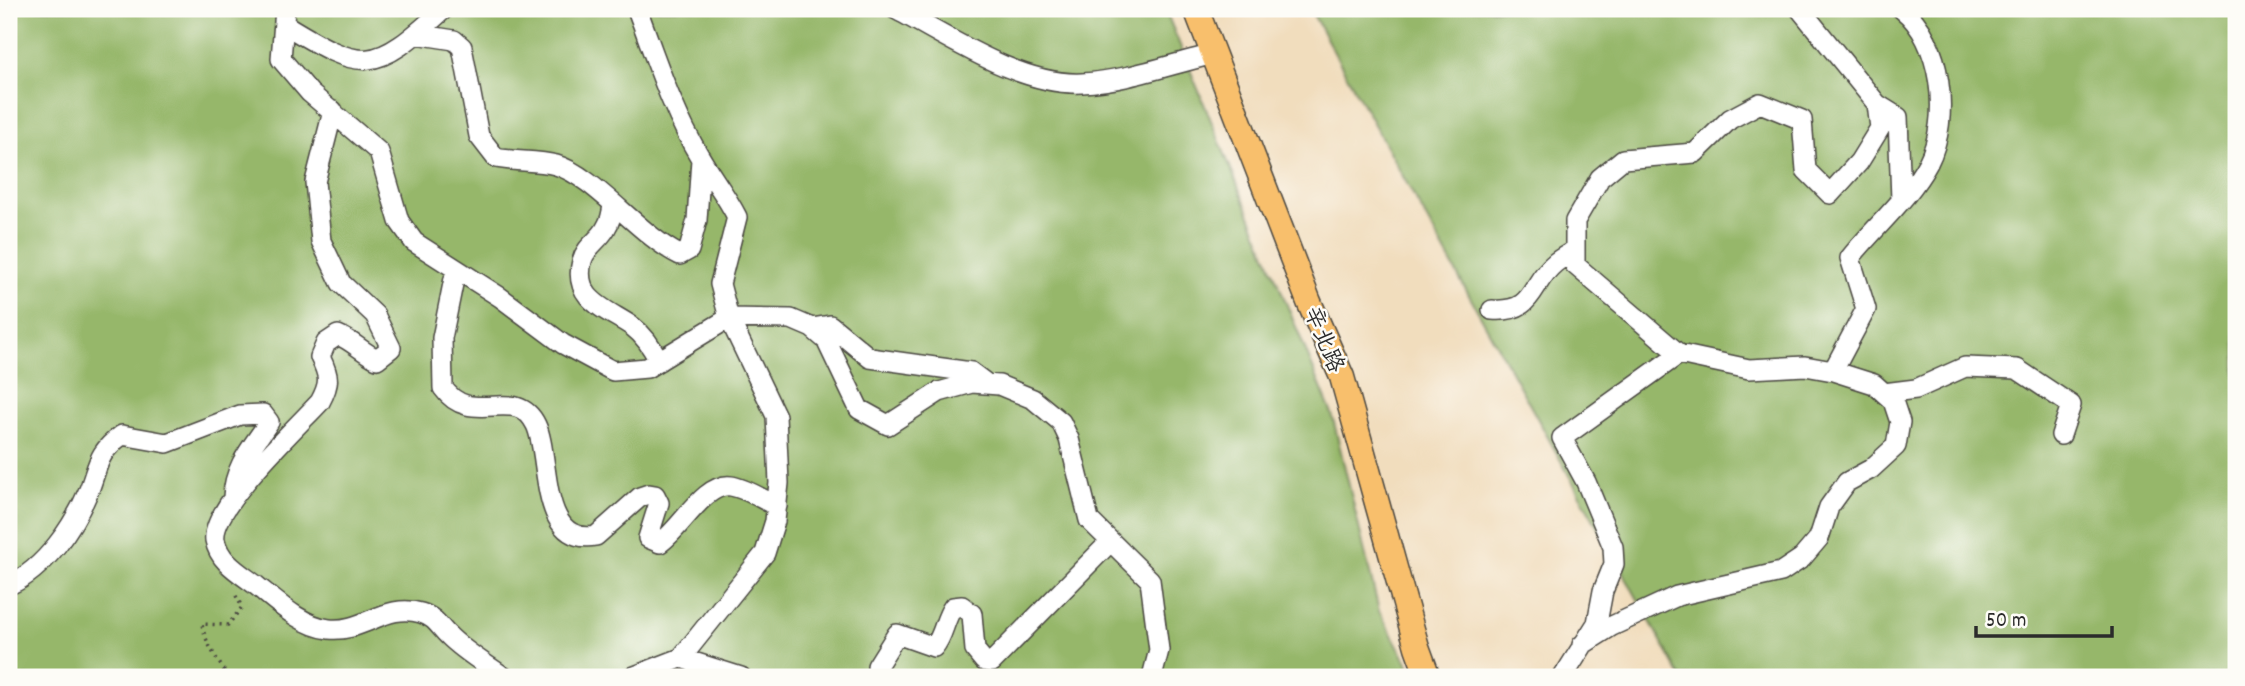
<svg xmlns="http://www.w3.org/2000/svg" width="2245" height="686" font-family="Dekko,'LXGW WenKai TC',sans-serif">
  <rect width="100%" height="100%" fill="#fdfcf7"/>
  <filter id="ink" filterUnits="userSpaceOnUse"><feTurbulence type="fractalNoise" baseFrequency=".0143" numOctaves="2"/><feDisplacementMap in="SourceGraphic" scale="14" xChannelSelector="R" yChannelSelector="G"/><feConvolveMatrix kernelMatrix="1 2 1 2 8 2 1 2 1" color-interpolation-filters="sRGB"/></filter>
  <filter id="wash" filterUnits="userSpaceOnUse"><feTurbulence type="fractalNoise" baseFrequency=".00686" numOctaves="4" result="noise"/><feDisplacementMap in="SourceGraphic" scale="28" xChannelSelector="R" yChannelSelector="G"/><feGaussianBlur stdDeviation="1.57" result="paint"/><feColorMatrix in="noise" values="0 0 0 0 0 0 0 0 0 0 0 0 0 0 0 0 0 1.4 0 .05"/><feComposite in="paint" operator="in"/></filter>
  <g filter="url(#wash)">
    <rect width="100%" height="100%" fill="#f1ddbd"/>
    <!-- forest -->
    <path fill="#96b76a" stroke="#60714a" stroke-width="2" d="M9,9H1165L1332,414L1379,611L1415,677H9Z
      M1310,9H2236V677H1681Z"/>
  </g>
  <g filter="url(#ink)">
    <g fill="none" stroke-linecap="round" stroke-linejoin="round">
      <defs>
        <path id="minor" d="M285,9L281,59L310,93L379,152L399,221L414,242L500,297L563,344L613,371L647,368L729,318L791,319L812,328L826,340L859,409L888,425L939,392L972,383L999,385L1033,399L1061,422L1069,439L1089,520L1150,580L1159,650L1152,677
          M895,9C949,37 1020,86 1082,83C1126,81 1171,64 1214,54
          M1800,9L1877,104L1898,117L1901,200
          M284,24C364,73 373,74 444,9
          M416,34L454,40L462,47L479,136L496,158C516,162 537,160 556,165C593,175 640,236 680,255L689,250L697,220L701,159
          M1877,104L1880,128L1859,162L1830,194L1806,170L1802,120L1760,103L1730,119L1695,153L1623,159L1600,178L1575,221V265L1679,354L1749,369L1805,366L1833,371L1866,309L1850,258C1875,226 1908,200 1928,163C1951,119 1942,40 1902,9
          M333,111L315,182L321,241L341,283L375,315L391,348L377,359C362,352 353,341 338,335L326,343L320,357C330,377 330,383 320,402C297,427 210,508 215,540C219,562 240,573 257,586C277,602 302,626 329,629C362,633 387,602 421,613C437,618 438,626 449,636C465,652 486,664 504,677
          M613,205C612,212 611,220 607,226C601,240 586,245 582,261C572,300 607,309 633,327C645,336 652,347 659,361
          M456,269L442,338L443,388C472,429 516,383 536,425C551,456 538,546 596,536L640,497L649,494L655,495L659,503L648,538L660,543C680,530 705,482 731,486C746,488 763,500 777,506
          M1492,310C1536,313 1529,284 1555,263C1561,258 1569,254 1575,250
          M812,328L830,325L870,358L971,372L987,384
          M1884,393L1916,389L1965,367L2017,369L2071,405L2061,435
          M9,585C45,569 74,526 89,490C99,464 97,453 122,435L167,443L240,415L263,414L269,422C253,446 234,466 233,497
          M1582,645L1612,626L1677,596L1781,572L1802,558L1819,538L1829,507L1847,482L1871,469L1896,446L1900,422L1893,401L1874,384L1833,371
          M681,658L741,677
          M632,677L681,658L765,553L775,521L779,483L776,416L729,318L720,284L737,217C726,195 712,178 700,157C672,111 656,59 637,9
          M878,677L877,666L897,634L934,647C944,635 944,620 953,607L962,606L972,614L975,650L984,661L992,662L1109,543
          M1563,677L1597,623L1603,591L1614,564L1613,547L1586,482L1562,438L1679,354"/>
        <path id="major" d="M1196,9L1309,302L1342,377L1417,647L1428,677"/>
      </defs>
      <!-- minor casing -->
      <use href="#minor" stroke="#494641" stroke-width="22"/>
      <!-- major casing -->
      <use href="#major" stroke="#494641" stroke-width="27"/>
      <!-- path -->
      <path stroke="#494641" stroke-width="3.5" stroke-dasharray="2 5" stroke-linecap="butt" d="M216,677L226,673
        M228,677C218,660 205,643 202,624L228,625L242,607L235,594
        M267,677L278,675L282,677
        M375,677L384,668L396,677"/>
      <!-- minor -->
      <use href="#minor" stroke="#fff" stroke-width="19"/>
      <!-- major -->
      <use href="#major" stroke="#f8bf6c" stroke-width="24"/>
    </g>
  </g>
  <g text-anchor="middle" stroke-width="5" stroke-linejoin="round" paint-order="stroke">
    <!-- street labels -->
    <g font-size="23" fill="#2b2b2b" stroke="#fdfcf7">
      <text transform="translate(1325 339) rotate(67)" y="8">辛北路</text>
    </g>
  </g>
  <!-- margin -->
  <rect width="2245" height="686" fill="none" stroke="#fdfcf7" stroke-width="35"/>
  <!-- scale -->
  <path d="M1976 626v10h136v-10" fill="none" stroke="#2b2b2b" stroke-width="3.5"/>
  <text x="1986" y="626" font-size="21" fill="#2b2b2b" stroke="#fdfcf7" stroke-width="5" paint-order="stroke">50 m</text>
</svg>
